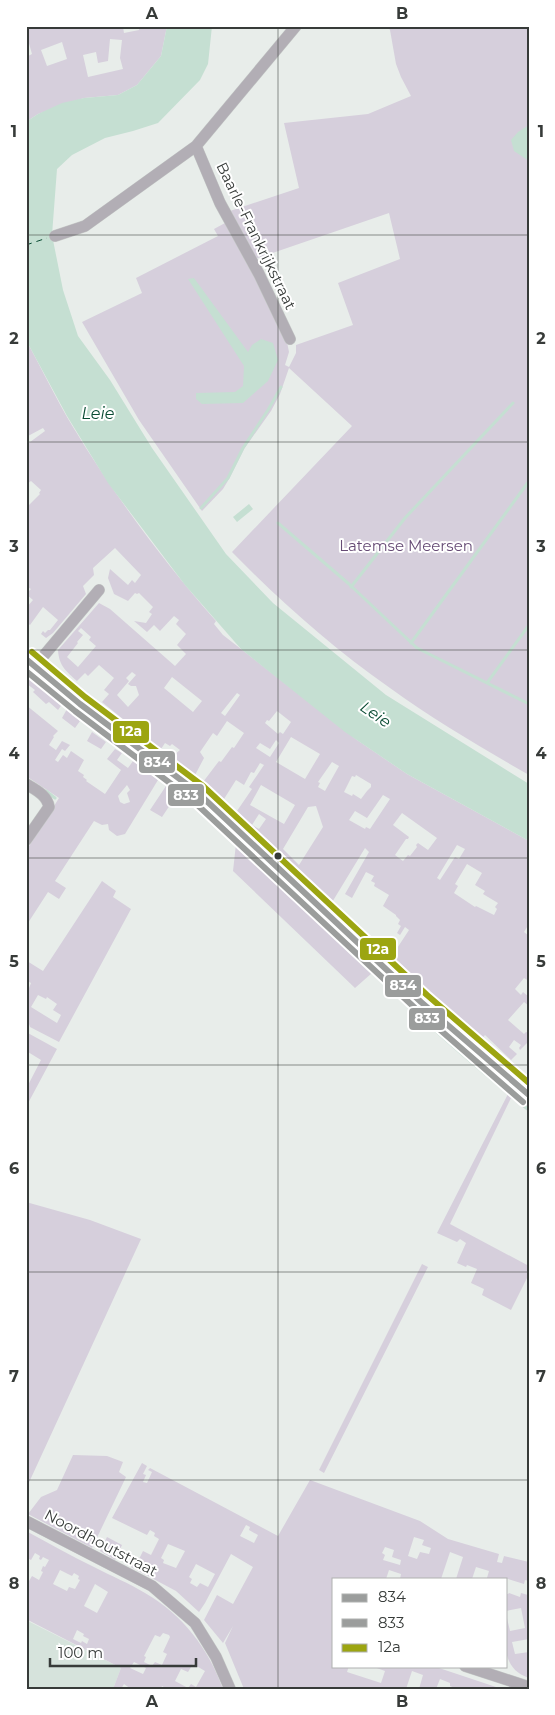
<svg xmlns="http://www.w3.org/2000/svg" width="555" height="1715" font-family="Montserrat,sans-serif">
  <rect width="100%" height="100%" fill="#e8edea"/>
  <!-- built -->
  <path fill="#d6e3dc" d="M26,1620L121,1668L113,1689H26Z"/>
  <!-- green -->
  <path fill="#d6cfdc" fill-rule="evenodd" d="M26,26H125L123,27L124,33L139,30V26H167L161,56L137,85L118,95L84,98L38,114L26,122V57L32,54L28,40L26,41ZM110,39L122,40L120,58L123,69L88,77L83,55L96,52L98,63L108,61ZM62,42L67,59L47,66L41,50Z
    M387,26H529V775C482,748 434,720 390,688C333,648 281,602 232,552L352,426L289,368L280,394L271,411L244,449L229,479L223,489L202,511L139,420L82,322L142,293L136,278L218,236L214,229L225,223L233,233L286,337L289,352L285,365L289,367L296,353V345L353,325L338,283L400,259L389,213L255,259L230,211L299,188L284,123L368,114L411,96L401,77L396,64L390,30Z
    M26,340C42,369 56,399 73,427C115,496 163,561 216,621L214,624L223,635L357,740L407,774L529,841V924L524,932L529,936V981L524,978L515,989L521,995L523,992L529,997V1006L524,1002L508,1020L524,1034L526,1032L529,1033V1041L520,1050L519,1048L521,1045L514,1040L509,1047L517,1054L511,1060L485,1035L479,1042L404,974L405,970L390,959L409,930L405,927L400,935L397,933L401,926L398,924L400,920L396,916V915L383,906L389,895L374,886L375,883L371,881L374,876L366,872L352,898L345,894L369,852L365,848L331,904L237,811L252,789L249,787L264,765L260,763L254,773L251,772L244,785L236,780L224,799L203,782L219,761L221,762L232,747L234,748L244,733L227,721L217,736L213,733L200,752L204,758L194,777L102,702L109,694L104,690L114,678L99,665L88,676L85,673L77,681C66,671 59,666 58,650L99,603L110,609L175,666L186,654L177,645L186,634L176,624L179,620L174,616L160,631L154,625L147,632L134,621L146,623L152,614L149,612L153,607L139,593L137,594L135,593L128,601L114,594L108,578L110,569L128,585L132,580L135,583L141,575L115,548L93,568L94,575L83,586L86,594L53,633L46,638L41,634L43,631L45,633L48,630H50L58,620L43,607L30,625L26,622V608L33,600L26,594L31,589L26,586L28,579L26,577V503L29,505L40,494L39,493L41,490L31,481L27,484L26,483V445L45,431L43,428L28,436L26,434ZM81,628L91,637L89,640L96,646L78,667L67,657L78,643L77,642L83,635L78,631ZM132,672L136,675L128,684L131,686H136L139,695L128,707L117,695L129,681L126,678ZM172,677L202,701L193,712L164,688ZM237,693L240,695L225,716L221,713ZM277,711L291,722L283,734L280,732L278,734L265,723L267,720L269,721ZM291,737L320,754L305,779L276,762ZM276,740L279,743L270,757L256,748L260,743L270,749ZM165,743L170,746L172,744L180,750L173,756L168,752L167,754L161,749ZM332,762L339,766L325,791L318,787L320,783L318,782ZM356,775L371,784V787L367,791L361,799L353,794L352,796L344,792L352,776L355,777ZM261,785L295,805L284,824L250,805ZM383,795L390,799L370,829L366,827L365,829L349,820L355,811L367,818ZM316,806L323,827L299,865L283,849L308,807ZM402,813L437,838L428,850L418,843L416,845L417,847L410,856L408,855L403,861L395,855L406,839H408L409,837L393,825ZM259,814L266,819L259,829L252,825ZM457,845L465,849L459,859L455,857L440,880L437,878ZM467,864L482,873L475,885L485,891L483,894L498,903L495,907L497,909L494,915L476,906L475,907L454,893L458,886L455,884Z
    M26,673L63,703L58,710L49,702L46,704L33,692L35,690L27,684L26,685Z
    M26,705L58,731L53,736L54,737L49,745L56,750L62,741L70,745L65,751L62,749L55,760L58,762L63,755L67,758L71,751L84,760L78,771L84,775L83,777L87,780L86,781L105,794L121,770L107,759L115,749L122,753L117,760L128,768L133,761L158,780L125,834L117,836L109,830L108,824L102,825L94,821L55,881L66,888L59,899L48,892L26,926V851L59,798L26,776V766L28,763L26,761ZM127,785L130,790L127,793L130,802L124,804L120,802L118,796Z
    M67,709L80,721L75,728L62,718Z
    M92,732L106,742L101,749L87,741Z
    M166,786L178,797L179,801L174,799L162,817L150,810Z
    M197,802L372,973L355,988L233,871L236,844L193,805Z
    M102,881L116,891L113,897L131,909L59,1042L30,1027C24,1012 25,996 31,983L26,980V963L27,961L43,971ZM38,995L46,999L47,997L57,1004L53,1010L61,1015L57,1023L31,1007Z
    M26,1032L57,1049L26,1107V1089L41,1060L28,1052L26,1055Z
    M511,1091H514L529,1104V1112L511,1098L450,1224L529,1266V1274L511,1310L482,1295L484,1289L471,1283L477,1269L467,1265L466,1267L457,1263L466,1243L460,1239L457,1242L437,1233L508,1094Z
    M26,1202L90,1220L141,1239L26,1489Z
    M422,1264L428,1267L324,1473L319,1470Z
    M73,1455L107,1456L123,1462L119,1472L126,1477L92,1548L28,1514L41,1497L57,1490Z
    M142,1463L147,1466L143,1474L146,1475L143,1482L147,1483L152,1472L148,1470L150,1468L278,1536L310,1480L420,1521L448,1539L499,1554L497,1562L502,1563L504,1556L529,1562V1581L525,1580L524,1584L505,1578H487L489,1571L476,1567L472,1579H456L463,1557L450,1552L441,1579H400L401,1574L389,1570L386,1579H334V1666H349L347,1672L381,1683L385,1671L371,1666H433L502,1689H457L450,1686V1683L440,1679L436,1689H419L423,1675L412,1671L406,1689H244L225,1643L233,1626L223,1643L204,1620L217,1595L233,1604L253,1567L231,1554L205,1603L199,1612L176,1591L131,1567L132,1565H136L143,1551L151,1555L159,1539L154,1536L155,1533L150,1530L147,1535L112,1518ZM246,1525L250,1527L249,1530L258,1535L254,1543L240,1536ZM414,1537L424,1540L422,1545L431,1548L429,1554L420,1552L417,1559L408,1556ZM168,1544L185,1551L176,1568L163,1563L164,1560L161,1558ZM385,1547L394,1550L392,1557L401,1560L400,1565L383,1560L385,1555L382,1553ZM196,1564L215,1574L208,1587L200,1583L197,1587L190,1583L192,1579L189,1577Z
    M26,1531C49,1543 71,1556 94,1567C111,1576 129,1583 145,1593C183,1615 208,1648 223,1689H167L162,1686L161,1689H131L124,1684L121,1689H113L121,1668L26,1619V1580L29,1581L32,1576L39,1580L43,1572L41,1571L43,1566L45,1567L49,1560L43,1557L41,1560L39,1559L40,1556L35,1553L31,1560L26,1557ZM60,1570L72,1576L74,1573L79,1576L78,1579L80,1580L75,1589L69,1587L67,1591L53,1584ZM95,1584L108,1592L97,1613L84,1606ZM77,1630L84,1634L83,1636L89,1639L87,1644L82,1641L81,1643L73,1639ZM163,1633L169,1635L170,1637L163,1652L167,1654L162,1665L155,1662L152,1666L144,1662L146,1657L144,1656L155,1635L160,1637ZM134,1662L146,1668L143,1674L130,1668ZM193,1664L205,1671L196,1687L191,1684L188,1688L175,1681L181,1669L188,1672Z
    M107,1537L122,1545L115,1560L100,1551Z
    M509,1593L520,1597L521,1593L528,1595L529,1594V1639L512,1642L515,1654L529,1652V1678C499,1668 506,1639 506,1614L510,1631L525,1628L521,1608L506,1611V1594H508Z"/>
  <!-- water -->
  <path fill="#c5dfd2" d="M167,26H212L208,64L200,80L158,123L133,131L105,138L72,155L57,169L52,235L63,290L78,336L110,380L152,448L226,554L273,603L386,695L529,784V841L407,774L345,732L241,649L185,585L108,483L67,416L26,340V122L38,114L62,103L84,98L118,95L137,85L161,56Z
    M529,125V161L514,151L511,140L518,132Z
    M194,278L248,352L252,345L261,339L273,343L278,360L268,381L243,403L202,404L196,399V393L235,392L243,386L244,366L188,279Z
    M249,504L253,509L237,522L233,517Z"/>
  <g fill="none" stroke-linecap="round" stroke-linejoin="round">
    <!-- stream -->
    <path stroke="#c5dfd2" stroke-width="3" d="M201,508L228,478L243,448L268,410L281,387
      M278,523L349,584L417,648L529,704
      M351,587L405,518L513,403
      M411,643L529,481
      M487,683L529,625
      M46,791L55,798
      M197,806L254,859
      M289,893C358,960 427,1026 501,1087
      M510,1094L529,1110"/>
    <!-- ferry -->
    <path stroke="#094b33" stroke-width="1" stroke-dasharray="6 5" stroke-linecap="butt" d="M26,245L47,238"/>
    <defs>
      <path id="minor" d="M196,146L220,203L259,274L290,339
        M55,236L85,226L196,146L296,26
        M35,666L99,590
        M26,784C36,790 47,795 49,807L26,840
        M26,1521L152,1586L195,1623L216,1657L230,1689
        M465,1666L529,1687"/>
      <path id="major" d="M26,659L80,704L197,792L421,1002L529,1095"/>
    </defs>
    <!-- minor casing -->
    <use href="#minor" stroke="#c5c9c7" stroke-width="12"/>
    <!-- major casing -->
    <use href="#major" stroke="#c5c9c7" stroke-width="16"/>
    <!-- minor -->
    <use href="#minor" stroke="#b2aeb5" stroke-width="11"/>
    <!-- major -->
    <use href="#major" stroke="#b2b1b7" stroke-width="15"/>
    <defs>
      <path id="bus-1" d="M26,659L80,704L197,792L421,1002L529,1095"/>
      <path id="bus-2" d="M26,671L75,711L191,799L415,1008L523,1102"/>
      <path id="bus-3" d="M32,652L85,697L203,786L427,995L529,1083"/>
    </defs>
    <!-- bus-1 casing -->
    <use href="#bus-1" stroke="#fff" stroke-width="10"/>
    <!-- bus-2 casing -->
    <use href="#bus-2" stroke="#fff" stroke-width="10"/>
    <!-- bus-3 casing -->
    <use href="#bus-3" stroke="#fff" stroke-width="10"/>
    <!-- bus-1 -->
    <use href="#bus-1" stroke="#9b9d9c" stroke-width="6"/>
    <!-- bus-2 -->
    <use href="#bus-2" stroke="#9b9d9c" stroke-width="6"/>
    <!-- bus-3 -->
    <use href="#bus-3" stroke="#9ca511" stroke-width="6"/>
  </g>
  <!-- grid -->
  <path fill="none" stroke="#373b39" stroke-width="1" stroke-opacity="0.55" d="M278,26V1689M26,235H529M26,442H529M26,650H529M26,858H529M26,1065H529M26,1272H529M26,1480H529"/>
  <!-- markers -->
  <circle fill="#373b39" stroke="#fff" stroke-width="2" cx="278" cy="856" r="4.5"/>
  <g text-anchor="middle" stroke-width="4" stroke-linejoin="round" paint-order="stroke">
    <!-- street labels -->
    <g font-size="15" fill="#373b39" stroke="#fff">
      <text transform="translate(256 236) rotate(64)" y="5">Baarle-Frankrijkstraat</text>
      <text transform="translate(101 1543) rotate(28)" y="5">Noordhoutstraat</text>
    </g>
    <!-- park labels -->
    <g font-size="15" fill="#664b75" stroke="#fff">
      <text x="406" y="551">Latemse Meersen</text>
    </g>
    <!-- water labels -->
    <g font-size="16" font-style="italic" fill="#094b33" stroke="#fff">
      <text x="98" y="419">Leie</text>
      <text transform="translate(376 714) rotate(35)" y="6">Leie</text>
    </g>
  </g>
  <g stroke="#fff" stroke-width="2">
    <rect x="112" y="720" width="38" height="24" rx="5" fill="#9ca511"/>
    <rect x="138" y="750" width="38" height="24" rx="5" fill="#9b9d9c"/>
    <rect x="167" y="783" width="38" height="24" rx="5" fill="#9b9d9c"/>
    <rect x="359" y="937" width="38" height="24" rx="5" fill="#9ca511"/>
    <rect x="384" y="974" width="38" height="24" rx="5" fill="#9b9d9c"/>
    <rect x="408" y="1007" width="38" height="24" rx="5" fill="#9b9d9c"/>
  </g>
  <g font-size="14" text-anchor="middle" font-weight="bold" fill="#fff">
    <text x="131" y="736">12a</text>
    <text x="157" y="767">834</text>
    <text x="186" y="800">833</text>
    <text x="378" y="954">12a</text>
    <text x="403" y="990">834</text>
    <text x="427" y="1023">833</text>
  </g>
  <!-- border -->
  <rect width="555" height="1715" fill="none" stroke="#ffffff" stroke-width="55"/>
  <!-- legend -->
  <rect x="332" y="1578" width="175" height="90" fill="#ffffff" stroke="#afb1b0"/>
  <rect x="342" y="1594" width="25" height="8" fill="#9b9d9c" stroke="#afb1b0"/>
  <text x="378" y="1602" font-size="15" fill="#373b39">834</text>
  <rect x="342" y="1619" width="25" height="8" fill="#9b9d9c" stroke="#afb1b0"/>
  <text x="378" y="1628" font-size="15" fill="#373b39">833</text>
  <rect x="342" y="1644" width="25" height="8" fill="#9ca511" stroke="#afb1b0"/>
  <text x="378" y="1652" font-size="15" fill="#373b39">12a</text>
  <!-- scale -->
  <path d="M50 1658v8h146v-8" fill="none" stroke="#373b39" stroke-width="2.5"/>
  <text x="58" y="1658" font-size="15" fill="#373b39" stroke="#ffffff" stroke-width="4" paint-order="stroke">100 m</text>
  <rect x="28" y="28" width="500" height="1660" fill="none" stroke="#373b39" stroke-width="2"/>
  <g font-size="16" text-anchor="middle" font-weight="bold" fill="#373b39">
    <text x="152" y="19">A</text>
    <text x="402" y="19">B</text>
    <text x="14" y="137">1</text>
    <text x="541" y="137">1</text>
    <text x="14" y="344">2</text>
    <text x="541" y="344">2</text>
    <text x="14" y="552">3</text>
    <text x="541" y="552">3</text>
    <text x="14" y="759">4</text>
    <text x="541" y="759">4</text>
    <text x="14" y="967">5</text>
    <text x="541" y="967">5</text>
    <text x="14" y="1174">6</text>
    <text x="541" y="1174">6</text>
    <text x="14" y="1382">7</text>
    <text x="541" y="1382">7</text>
    <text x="14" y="1589">8</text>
    <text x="541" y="1589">8</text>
    <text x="152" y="1707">A</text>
    <text x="402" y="1707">B</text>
  </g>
</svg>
